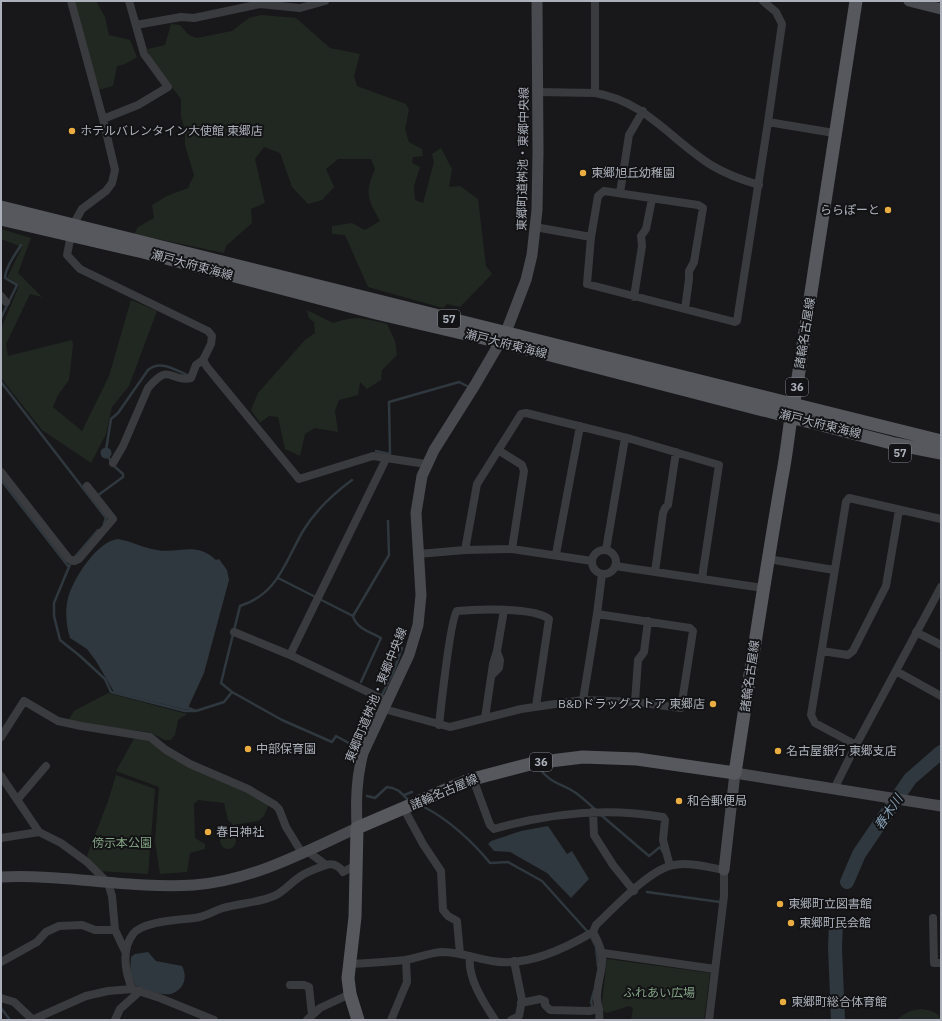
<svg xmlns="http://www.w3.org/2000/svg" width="942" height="1021" font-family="'IBM Plex Sans','Noto Sans JP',sans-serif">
  <rect width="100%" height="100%" fill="#18181a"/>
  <!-- green -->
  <path fill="#212821" d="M75,1H96L105,17L109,35L130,40L137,57L125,64L117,66L113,86L98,90Z
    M261,15L296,18L330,48L360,54L354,76L357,86L406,104L409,110L405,129L409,142L422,149L423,156L413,157L412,163L420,167L414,186L415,200L423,203L434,162L432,154L441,148L452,169L449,187L460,186L478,199L486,266L492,274L460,307L447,304L443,308L368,287L345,235L332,234V226L352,223L365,230L380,221C368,199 364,194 375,169L371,159H338L326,169L334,187L322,200L308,204L292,187L280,153L264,147L255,159L265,203L251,209L252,223L226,246L224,253L134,234L138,227L154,218L152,205L167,196L188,188L194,175L185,145V130L181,117V99L151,59L147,49L165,45L171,24L180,25L189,35L197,38L232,31L249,18Z
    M1,229L31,238L18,273L42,297L30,294L6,344L8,356L72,340L73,345L69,380L58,395L53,407L82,431L109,376L131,300L157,311L129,386L112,407L106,434L91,463L42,430L1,378V329L19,286L7,278L22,247L1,239Z
    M307,310L333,323C356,315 364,318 387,324L395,341L397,355L382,370L381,380L367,389L360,382L358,395L339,400L335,411L338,432L315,428L305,434L300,456L285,449L278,417L269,416L260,423L251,410L258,393L305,340L315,333L314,322L309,318Z
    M108,693L187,714L178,720L175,735L171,740H165L149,732L76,723L69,719L74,711Z
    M135,737L149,740L269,804L264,816L258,821L233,825L228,820L224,803L198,800L194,804L195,838L205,844V849L190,853L187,872L160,874L155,841L159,787L116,771Z
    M116,775L155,789L148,874L98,871L87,856L108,801Z
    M220 841a8 8 0 1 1 16 0a8 8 0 1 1-16 0Z
    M607,959L710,973L704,1020H631L633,1008L629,1006L607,1013L601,1010Z
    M921,1009C929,1010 939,1012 941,1020H897C905,1013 911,1010 921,1009Z"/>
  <!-- water -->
  <path fill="#2f383e" d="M100.5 453a5.5 5.5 0 1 1 11 0a5.5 5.5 0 1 1-11 0Z
    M118,539C131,541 143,548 157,550C180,554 195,541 216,560L219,559L227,570L229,580L204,673L187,710L114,692L96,661L87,649L70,638C66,626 65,610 68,598C73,579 97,541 118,539Z
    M548,826L567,854L572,851L589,879L571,898L547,873L510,852L494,851L488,844L491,841L521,831Z
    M148,952L156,961L182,966C188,977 184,990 171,994C163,996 141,989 135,985L130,973L131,957L135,954Z"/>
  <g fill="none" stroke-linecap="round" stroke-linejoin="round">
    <!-- stream -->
    <path stroke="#2f383e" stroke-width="2.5" d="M1,318L17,285L5,278C6,266 15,255 21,245
      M1,382L106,518L104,524
      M106,450L111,419L118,413L148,370C160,360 174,369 187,375
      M376,451L390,454L389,402L459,382L467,386
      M1,480L68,566
      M97,496L123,477V474L114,466L107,455
      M74,558L98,530
      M71,562L54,603V616L60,640L80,656L105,679L111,692L185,711H196
      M278,578L353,616
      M361,682L381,638C370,632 356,628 353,616L389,555L388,521
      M232,692L221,683L240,606C278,594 285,562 303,531C315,511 333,494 352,480
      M188,708L196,711L224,702L232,692L282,720L332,742L336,736L356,747L393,673L402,648
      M539,768C552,785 562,783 576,793C583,798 590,805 596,810
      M404,795L412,792
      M367,796L375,798L387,787C398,788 401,793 408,800
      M424,807C448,819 473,842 490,863L508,862L542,881L587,931
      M601,815L649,856L660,847L663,852
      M647,892L720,902
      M592,939L596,947L598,966
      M1,1008L10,1020
      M593,1008L591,1002L594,991"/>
    <!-- river -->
    <path stroke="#2f383e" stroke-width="14" d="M847,882L859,854L910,779L941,752
      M836,923L835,948L838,1020"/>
    <!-- street -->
    <path stroke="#3a3b3f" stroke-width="8" d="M71,1L103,119L115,170L112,183L106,191L82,209L73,225L67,255L80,269L208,331L212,336L211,344L203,360L207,367L299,479L373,456L426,464
      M595,1V93C645,101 670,139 711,165C726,174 742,180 759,185
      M763,1L776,12L782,24L768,122L834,133
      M136,25L181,17L194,18L260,4L300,8L325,1
      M538,92L595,93
      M103,119L138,105L168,87L144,54L129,1
      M620,193L629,135L643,111
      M535,227L591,237
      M1,296L6,302
      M634,297L642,246L641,236L646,229L652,199
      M685,309L689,279V271L694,262L703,208L698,205L604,191L598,196L591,237L587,284L735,322L737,321L768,122
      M498,450L522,465L524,471L512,549
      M113,463L123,446L148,388C171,361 169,383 191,378L196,365L203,360
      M1,472L69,559L74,561L79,559L113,519L87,486
      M465,550L477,484L521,414L526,413L631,439L719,465L702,578
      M606,550L625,438
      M592 562a12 12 0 1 1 24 0a12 12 0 1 1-24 0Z
      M418,554L465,550L512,549L592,561
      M556,554L580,426
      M768,559L834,570
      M615,566L763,588
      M655,572L663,513L665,508L668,505L676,452
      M234,632L290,655L387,701
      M916,632L941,645
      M822,651L848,655L853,651L886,586L899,510
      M290,655L386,459
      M896,671L941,696
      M493,674L499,668L500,660L497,652
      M583,700L597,614
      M635,702L638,660L644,652L648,621
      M384,709L450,727L521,709L583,700L635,702L681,708L693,631L690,628L597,614L602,574
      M485,718L493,664L497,651L504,610
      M439,725C441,708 450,619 457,611C476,609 535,607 549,619L536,706
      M1,737L24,701L58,721L81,726L150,737L166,750L190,764L248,789L275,805L279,809L286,827L302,853
      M856,745L815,723L811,715L846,502L849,498L941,519
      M1,776L39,832L61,843L87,862L108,883L112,896L115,930L125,951
      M473,779L490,825L494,829C550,813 606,807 663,817L665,820L663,840L670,866
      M834,789L856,745L941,587
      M17,800L46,766
      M404,809L423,844L441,871L443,910L448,916L457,921L460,954
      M593,812L594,835L613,865L634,891
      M1,838L39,832
      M307,851L326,865
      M933,918L934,963H941
      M593,932C610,963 599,966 597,995C596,1004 601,1011 599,1020
      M603,953L715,969
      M470,956C467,978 484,1003 495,1020
      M1,962L37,942L46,932L59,926L82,925L95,930H115
      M351,964C369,963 387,962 405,960C417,958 429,953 441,952C459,952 475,958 492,961C527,967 564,949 593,932L596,925C614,908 651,868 674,865C690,862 708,867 724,870V896L709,1020
      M290,985H304L309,987L312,1015
      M132,989C125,971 121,950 133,934C143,921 180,920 194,918C205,917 213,911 223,908C239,903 258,903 274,896C284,892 291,882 301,876C308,871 318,868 326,865C333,863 339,866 343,872L356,865
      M1,998L14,1002L33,1020
      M521,1003L540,999L545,1001V1005L550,1010L589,1011L599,1009
      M32,1020L86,996L108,991L132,989L160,998L214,1020
      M115,1020L120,1009L140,991
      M307,1020L320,1008L350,994
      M391,1020L407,982L406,960
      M511,1020L519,1016L522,1000L514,961"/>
    <!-- secondary -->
    <path stroke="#484a4f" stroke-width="11" d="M909,1L941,9
      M724,870L735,773L941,806
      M1,877C66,874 130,889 194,885C252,881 306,851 357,828C356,802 356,779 363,753L409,655L418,625L421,595L416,513L422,476L434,450L475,385L506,332L526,280L532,255L537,210L538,152L537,1"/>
    <!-- primary -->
    <path stroke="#56585e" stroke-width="13" d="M1,207L941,441
      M1,219L143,252L376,313L500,342L895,444L941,453
      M358,1020L350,994L348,978L355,917L357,828L469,780L534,763L583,757L637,759L735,773C750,674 765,576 782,477C788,448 789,420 796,391C816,261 835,131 856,1"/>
  </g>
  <!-- markers -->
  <g fill="#eaad41" stroke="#131315" stroke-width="1.5">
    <circle cx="72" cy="131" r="4"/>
    <circle cx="583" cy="173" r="4"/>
    <circle cx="888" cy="210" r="4"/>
    <circle cx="713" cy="704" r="4"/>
    <circle cx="248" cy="749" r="4"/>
    <circle cx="778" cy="751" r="4"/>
    <circle cx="679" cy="801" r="4"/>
    <circle cx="208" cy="832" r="4"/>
    <circle cx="780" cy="904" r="4"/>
    <circle cx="791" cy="923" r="4"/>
    <circle cx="783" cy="1002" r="4"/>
  </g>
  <g text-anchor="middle" stroke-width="4" stroke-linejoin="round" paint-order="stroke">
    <!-- shield labels -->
    <g fill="#131315" stroke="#7d8188" stroke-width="1">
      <rect x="438" y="310" width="22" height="18" rx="3"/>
      <rect x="786" y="378" width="22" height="18" rx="3"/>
      <rect x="889" y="444" width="22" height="18" rx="3"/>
      <rect x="530" y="753" width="22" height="18" rx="3"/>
    </g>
    <g font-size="11" font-weight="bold" fill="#abb0ba">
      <text x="449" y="323">57</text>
      <text x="797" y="391">36</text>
      <text x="900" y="457">57</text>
      <text x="541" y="766">36</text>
    </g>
    <!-- poi labels -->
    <g font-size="12" fill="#abb0ba" stroke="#131315" text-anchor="start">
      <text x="80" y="135">ホテルバレンタイン大使館 東郷店</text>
      <text x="591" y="177">東郷旭丘幼稚園</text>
      <text x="880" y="214" text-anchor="end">ららぽーと</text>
      <text x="705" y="708" text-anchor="end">B&amp;Dドラッグストア 東郷店</text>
      <text x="256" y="753">中部保育園</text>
      <text x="786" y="755">名古屋銀行 東郷支店</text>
      <text x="687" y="805">和合郵便局</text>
      <text x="216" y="836">春日神社</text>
      <text x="788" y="908">東郷町立図書館</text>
      <text x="799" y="927">東郷町民会館</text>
      <text x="791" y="1006">東郷町総合体育館</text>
    </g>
    <!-- street labels -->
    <g font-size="12" fill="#abb0ba" stroke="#131315">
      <text transform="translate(523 159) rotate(-89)" y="4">東郷町道桝池・東郷中央線</text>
      <text transform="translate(192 265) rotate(15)" y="4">瀬戸大府東海線</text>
      <text transform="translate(805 333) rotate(-81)" y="4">諸輪名古屋線</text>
      <text transform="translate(506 344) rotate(14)" y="4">瀬戸大府東海線</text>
      <text transform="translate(820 424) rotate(14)" y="4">瀬戸大府東海線</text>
      <text transform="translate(750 676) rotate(-82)" y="4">諸輪名古屋線</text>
      <text transform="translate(376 695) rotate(-68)" y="4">東郷町道桝池・東郷中央線</text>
      <text transform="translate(444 792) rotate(-23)" y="4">諸輪名古屋線</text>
    </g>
    <!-- park labels -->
    <g font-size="12" fill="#83a485" stroke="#131315">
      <text x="122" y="847">傍示本公園</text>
      <text x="659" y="997">ふれあい広場</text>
    </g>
    <!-- water labels -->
    <g font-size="13" font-style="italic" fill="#849eb3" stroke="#131315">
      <text transform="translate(888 812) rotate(-56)" y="5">春木川</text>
    </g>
  </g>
  <!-- border -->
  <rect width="942" height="1021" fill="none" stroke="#abb0ba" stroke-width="4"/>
</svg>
